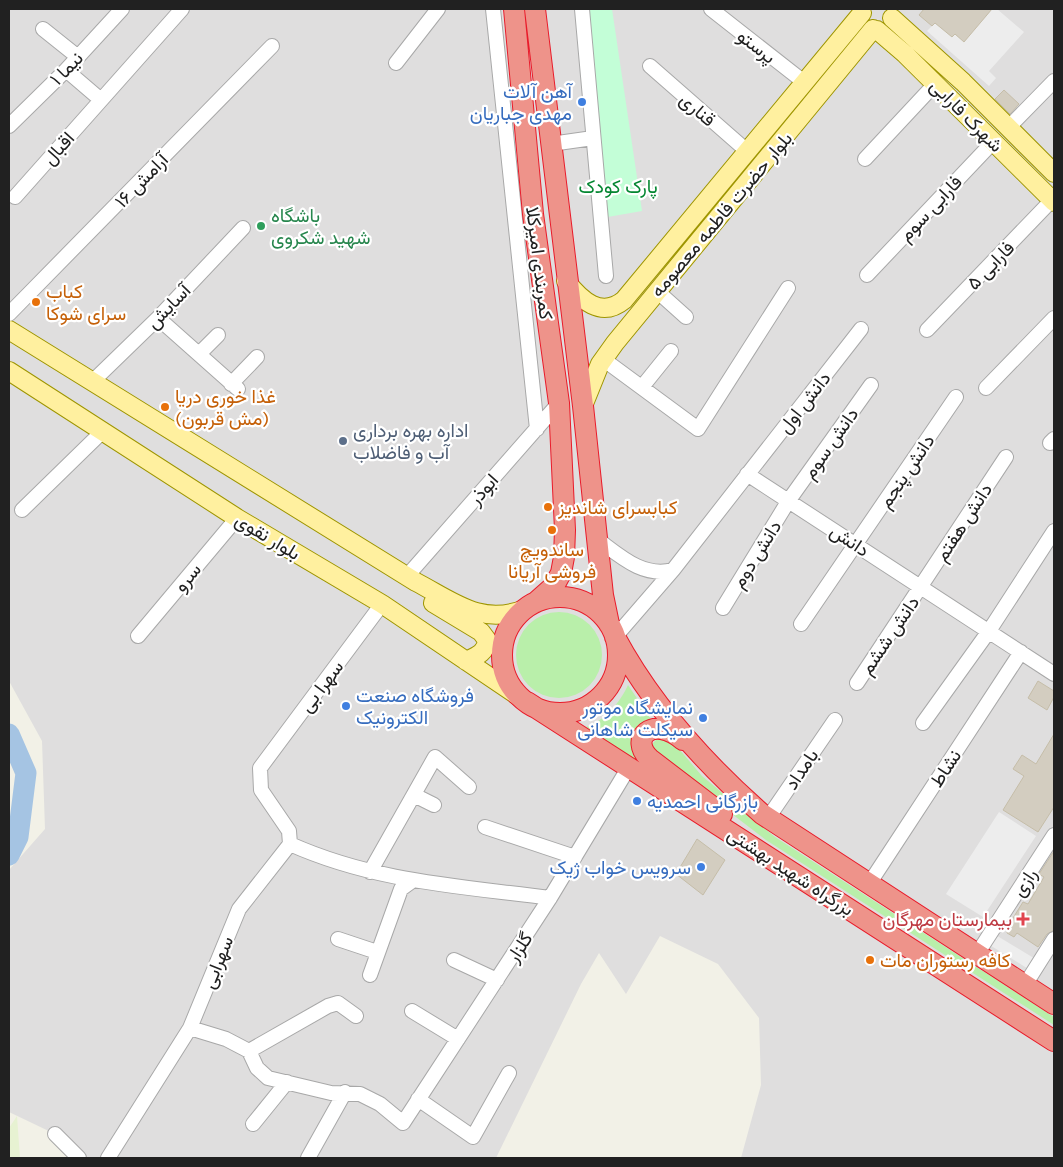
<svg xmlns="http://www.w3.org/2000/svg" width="1063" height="1167" font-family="Karla,Vazirmatn,sans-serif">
  <rect width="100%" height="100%" fill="#f2f1e7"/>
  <!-- residential -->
  <path fill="#dfdede" d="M9,9H1054V1158H741L761,1085L759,1018L718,964L660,936L626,994L599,953L581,984L496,1158H79L55,1134L9,1112V870L45,829L42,741L9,681Z"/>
  <!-- farmland -->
  <path fill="#e7f2d2" d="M17,1116L20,1158H9V1128Z"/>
  <!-- grass -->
  <path fill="#b9efaa" d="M516 655a43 43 0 1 1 86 0a43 43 0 1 1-86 0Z
    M628,685L651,719C639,728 627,737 634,753L699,802L586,727C604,721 620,703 628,685Z
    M658,738L673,742L702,776L775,837L1054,1017V1025L766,840L655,755L651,745Z"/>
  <!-- park -->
  <path fill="#c3fed7" d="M577,9H612L642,211L602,218Z"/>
  <!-- parking -->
  <path fill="#ededed" d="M992,9H997L1024,32L989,71L996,78L989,86L927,31L935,23L952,37L955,34L964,41Z
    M999,812L1036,836L983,917L946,894Z
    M994,934L1037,960L1030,970L988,944Z"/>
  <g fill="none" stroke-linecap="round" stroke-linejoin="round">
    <!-- river -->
    <path stroke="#a5c4e3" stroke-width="21" d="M9,734L26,773L18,837L9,855"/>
  </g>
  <!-- building -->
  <path fill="#d3cdc0" stroke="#c5bda8" d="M924,9H992L964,42L955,34L952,37L935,23L932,26L919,15Z
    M1004,90L1019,104L1010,114L995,99Z
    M1038,681L1054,691V697L1047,710L1028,698Z
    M1054,734V807L1038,832L1003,810L1024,776L1013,769L1022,755L1036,764Z
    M697,839L725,860L703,895L676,874Z
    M1054,851V930L1047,934L1038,947L1017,933L1014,937L1007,933L1008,926L1023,902L1028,904L1044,877L1039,874Z"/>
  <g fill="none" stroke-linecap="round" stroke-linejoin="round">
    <defs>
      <path id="minor" d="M493,9L537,429
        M582,9L606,276
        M711,9L804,82
        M43,29L78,57
        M396,63L438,9
        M650,66L747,151
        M66,70L101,100
        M9,126L66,70L122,9
        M1008,128L1054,81
        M551,144L593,138
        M865,159L935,84
        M15,197L182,9
        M867,275L993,142
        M657,291L686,317
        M9,314L272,46
        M158,318L238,389
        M927,330L1052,200
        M199,354L218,335
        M603,359L698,429L788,288
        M92,382L158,318L243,228
        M231,384L257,357
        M642,387L671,351
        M986,388L1054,318
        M1050,443L1054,439
        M747,474L1054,674
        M22,510L103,431
        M597,539C620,556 643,578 673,570L615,637
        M673,570L861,329
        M408,575L559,403
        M723,608L789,500L871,385
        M801,624L956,397
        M138,636L237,518
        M857,683L1006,457
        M923,723L989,631L1054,531
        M414,795L434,805
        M768,818L835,720
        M485,827L575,857
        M290,844C375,882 460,886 550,898
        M370,872L435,757L469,787
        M869,884L1021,652
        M338,939L377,952
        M977,954L1054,835
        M454,960L497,980
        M370,975L401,889L412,881
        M1025,985L1054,939
        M412,1011L458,1039
        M190,1028L226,1039L249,1051L257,1068L268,1078L331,1093L360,1094L380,1104L403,1123L550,898L629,767
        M249,1051L328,1006L338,1003L356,1016
        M418,1099L473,1137L509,1073
        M253,1124L287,1082
        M55,1134L79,1158
        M108,1158L190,1028L239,909L290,844L289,831L261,790L260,768L382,604
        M308,1158L345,1092"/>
      <path id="major" d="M892,18L963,82L1054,173
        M877,30L905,54L1054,202
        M566,281C581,300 601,319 624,300L862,13
        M9,330L416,582C454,602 481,626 525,609
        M9,371L237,518L382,604L527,702
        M583,406L600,364L615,343L873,29
        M433,603L481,632L487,640C486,653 477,656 466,661"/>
      <path id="highway" d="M514,9L533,214L559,403L565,530L564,557L561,573L554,586L536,602
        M535,9L583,406L603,595L609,624
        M502 655a58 58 0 1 1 116 0a58 58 0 1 1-116 0Z
        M615,637C652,706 704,763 762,814L1054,1004
        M527,702L1054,1041
        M683,740C652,714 628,739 650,759L722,814"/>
    </defs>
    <!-- minor casing -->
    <use href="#minor" stroke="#a8a8a8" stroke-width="16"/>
    <!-- major casing -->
    <use href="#major" stroke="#9e9500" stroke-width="20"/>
    <!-- highway casing -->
    <use href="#highway" stroke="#e91b2a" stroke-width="22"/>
    <!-- minor -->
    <use href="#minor" stroke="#fff" stroke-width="14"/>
    <!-- major -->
    <use href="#major" stroke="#fff09f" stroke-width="18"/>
    <!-- highway -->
    <use href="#highway" stroke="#ee938a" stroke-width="20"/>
  </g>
  <!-- markers -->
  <g fill="#3f7fe0" stroke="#fff" stroke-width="2">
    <circle cx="582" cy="102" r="5"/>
    <circle cx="346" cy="706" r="5"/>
    <circle cx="703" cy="718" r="5"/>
    <circle cx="637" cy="801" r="5"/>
    <circle cx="701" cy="867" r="5"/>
  </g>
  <circle fill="#2e9e5b" stroke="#fff" stroke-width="2" cx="261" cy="226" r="5"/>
  <g fill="#e8710a" stroke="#fff" stroke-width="2">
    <circle cx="36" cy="302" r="5"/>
    <circle cx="165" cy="407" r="5"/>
    <circle cx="548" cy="507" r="5"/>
    <circle cx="552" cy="530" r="5"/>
    <circle cx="870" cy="960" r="5"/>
  </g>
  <circle fill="#5c6f8a" stroke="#fff" stroke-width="2" cx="343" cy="441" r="5"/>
  <path fill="#e0444e" stroke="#fff" stroke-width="2" d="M1020.5 911.5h5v5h5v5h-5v5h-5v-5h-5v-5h5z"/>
  <g text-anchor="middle" stroke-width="4.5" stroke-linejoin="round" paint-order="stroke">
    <!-- street labels -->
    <g font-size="19" fill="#212121" stroke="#fff">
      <text transform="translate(757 46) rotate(38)" y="7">پرستو</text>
      <text transform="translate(66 68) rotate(-46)" y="7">نیما ۱</text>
      <text transform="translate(698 109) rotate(41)" y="7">قناری</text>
      <text transform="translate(967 115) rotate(45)" y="7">شهرک فارابی</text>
      <text transform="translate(58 148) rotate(-48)" y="7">اقبال</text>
      <text transform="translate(141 180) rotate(-46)" y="7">آرامش ۱۶</text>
      <text transform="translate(930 208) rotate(-47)" y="7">فارابی سوم</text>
      <text transform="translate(721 214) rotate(-50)" y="7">بلوار حضرت فاطمه معصومه</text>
      <text transform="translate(540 263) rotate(83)" y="7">کمربندی امیرکلا</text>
      <text transform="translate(990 265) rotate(-46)" y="7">فارابی ۵</text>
      <text transform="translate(168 306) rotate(-46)" y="7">آسایش</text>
      <text transform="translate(804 402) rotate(-52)" y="7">دانش اول</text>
      <text transform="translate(830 443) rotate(-55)" y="7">دانش سوم</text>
      <text transform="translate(906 471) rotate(-56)" y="7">دانش پنجم</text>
      <text transform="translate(483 489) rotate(-49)" y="7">ابوذر</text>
      <text transform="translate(963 522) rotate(-57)" y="7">دانش هفتم</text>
      <text transform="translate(268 536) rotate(31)" y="7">بلوار نقوی</text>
      <text transform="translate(850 540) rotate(33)" y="7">دانش</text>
      <text transform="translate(756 554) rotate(-58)" y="7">دانش دوم</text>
      <text transform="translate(187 577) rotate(-50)" y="7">سرو</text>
      <text transform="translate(889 635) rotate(-56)" y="7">دانش ششم</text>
      <text transform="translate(321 686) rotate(-53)" y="7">سهرا بی</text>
      <text transform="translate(945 768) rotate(-57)" y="7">نشاط</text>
      <text transform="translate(801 769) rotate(-56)" y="7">بامداد</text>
      <text transform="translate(791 871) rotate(33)" y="7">بزرگراه شهید بهشتی</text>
      <text transform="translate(1024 882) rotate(-57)" y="7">رازی</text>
      <text transform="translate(519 947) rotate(-57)" y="7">گلزار</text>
      <text transform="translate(217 962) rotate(-68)" y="7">سهرابی</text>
    </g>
    <!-- shop labels -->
    <g font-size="19" fill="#366cbe" stroke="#fff" text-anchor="end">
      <text x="572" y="98">آهن آلات<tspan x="572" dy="22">مهدی جباریان</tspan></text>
      <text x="356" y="702" text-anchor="start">فروشگاه صنعت<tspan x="356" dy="22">الکترونیک</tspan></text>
      <text x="693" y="714">نمایشگاه موتور<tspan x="693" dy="22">سیکلت شاهانی</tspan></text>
      <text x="647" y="808" text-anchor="start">بازرگانی احمدیه</text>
      <text x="691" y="874">سرویس خواب ژیک</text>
    </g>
    <!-- park labels -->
    <g font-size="19" fill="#048631" stroke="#fff">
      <text x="618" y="193">پارک کودک</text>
    </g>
    <!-- leisure labels -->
    <g font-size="19" fill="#27864d" stroke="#fff" text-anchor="start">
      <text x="271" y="222">باشگاه<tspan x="271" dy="22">شهید شکروی</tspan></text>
    </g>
    <!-- food labels -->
    <g font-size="19" fill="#c56008" stroke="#fff" text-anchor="start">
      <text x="46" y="298">کباب<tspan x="46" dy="22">سرای شوکا</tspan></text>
      <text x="175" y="403">غذا خوری دریا<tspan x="175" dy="22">(مش قربون)</tspan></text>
      <text x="558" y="514">کبابسرای شاندیز</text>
      <text x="552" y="556" text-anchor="middle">ساندویچ<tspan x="552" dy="22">فروشی آریانا</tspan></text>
      <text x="880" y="967">کافه رستوران مات</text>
    </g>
    <!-- service labels -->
    <g font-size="19" fill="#4e5e75" stroke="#fff" text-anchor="start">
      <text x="353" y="437">اداره بهره برداری<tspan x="353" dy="22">آب و فاضلاب</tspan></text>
    </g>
    <!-- health labels -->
    <g font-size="19" fill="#be3a42" stroke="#fff" text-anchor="end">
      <text x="1012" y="926">بیمارستان مهرگان</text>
    </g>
  </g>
  <!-- border -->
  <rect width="1063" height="1167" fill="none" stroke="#212121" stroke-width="20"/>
</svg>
